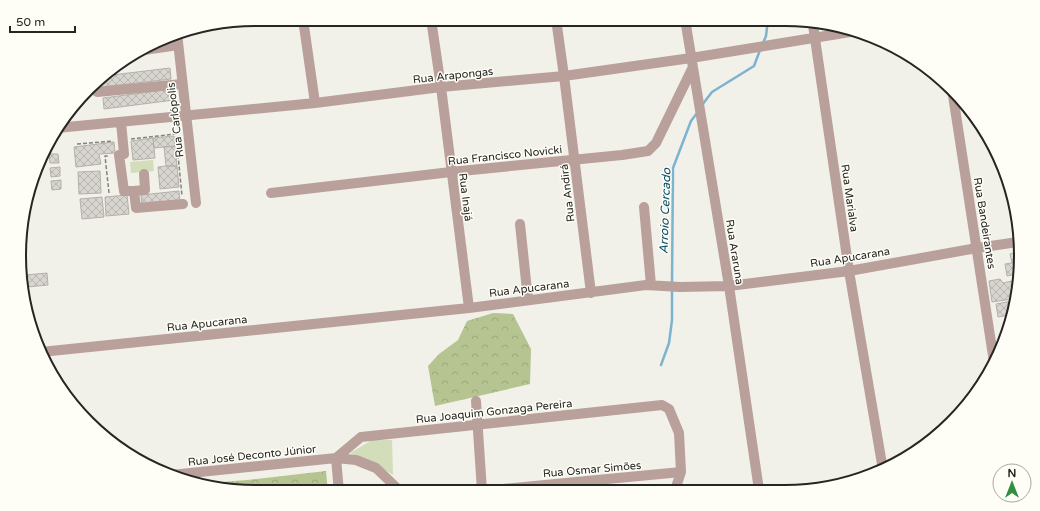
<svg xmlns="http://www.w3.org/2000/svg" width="1040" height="511" font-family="'Varela Round',sans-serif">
  <defs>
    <pattern id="forest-crowns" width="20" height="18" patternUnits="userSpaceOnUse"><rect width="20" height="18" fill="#b6c491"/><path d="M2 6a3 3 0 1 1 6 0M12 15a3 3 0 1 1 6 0" fill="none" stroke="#9ca87d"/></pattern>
    <pattern id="building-cross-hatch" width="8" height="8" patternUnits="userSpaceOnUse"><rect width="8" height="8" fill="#d8d4cf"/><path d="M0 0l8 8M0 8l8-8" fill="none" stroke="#b9b6b1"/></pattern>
  </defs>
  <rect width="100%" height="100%" fill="#f1f0e9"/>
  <!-- forest -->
  <path fill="url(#forest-crowns)" d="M493,313L513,314L531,349L530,384L435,406L428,366L439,354L458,340L467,321Z
    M326,471L328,492H255L210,483L247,480Z"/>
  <!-- park -->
  <path fill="#d3ddba" d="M153,160L154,171L131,173L130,162Z
    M372,440H392L393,475L374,463L350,453Z"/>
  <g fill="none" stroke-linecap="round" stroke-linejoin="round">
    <!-- stream -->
    <path stroke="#7eb3d0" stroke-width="2.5" d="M763,43L766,36L768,19
      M702,105L712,92L754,66L760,50
      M672,284L673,168L691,121L697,113
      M661,365L669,343L672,320V289"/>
  </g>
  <!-- building -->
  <path fill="url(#building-cross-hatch)" stroke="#b4b0aa" d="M170,68L171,79L101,87L100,80L104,76Z
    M173,89L174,100L104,109L103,98Z
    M174,136L175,146L154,148L153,138Z
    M153,138L155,158L133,160L131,141Z
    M114,142L115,153L99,154L101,164L76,167L74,147Z
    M175,146L177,166H166L164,147Z
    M49,154H58L59,163H50Z
    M166,166H177L179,187L160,189L158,167Z
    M60,167V176L51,177L50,168Z
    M100,171L101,193L79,194L78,172Z
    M61,180V189L52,190L51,181Z
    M179,191L180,202L142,206L141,195Z
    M127,195L129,214L106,216L105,197Z
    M102,197L104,217L82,219L80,199Z
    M1018,252L1019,261L1012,263L1010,254Z
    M1017,262L1018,269L1017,274L1007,276L1005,264Z
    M47,273L48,285L27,287L26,275Z
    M1000,279L1003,283L1016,280L1012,299L992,302L989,281Z
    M1012,301L1009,315L998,317L996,304Z"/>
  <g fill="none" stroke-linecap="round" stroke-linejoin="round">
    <!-- path -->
    <path stroke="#84847f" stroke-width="1.5" stroke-dasharray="4 2" stroke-linecap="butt" d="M131,139L176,134L182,196
      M77,144L113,141
      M109,193L105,156H109"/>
    <!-- street -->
    <path stroke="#b9a09a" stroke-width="10" d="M303,19L315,103
      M431,19L441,87L469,308
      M556,19L564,76L591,293
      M685,19L729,286L759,490
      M813,25L849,271L883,470
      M177,33L196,203
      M144,50L178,45
      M952,89L994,362
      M97,92L182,84
      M121,122L124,154L119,155L124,191H134L136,208L183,204
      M57,128L315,103L441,87L564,76L691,58L850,32
      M134,191L145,190L144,174
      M271,193L451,172L622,155L648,151L656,143L692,69
      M644,207L651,285
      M520,224L528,300
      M41,352L469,308L646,285L680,287L729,286L849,271L977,248L1018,242
      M476,401L482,491
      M336,458L361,437L662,405L669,409L679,433L681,472L675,490
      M336,458L339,492
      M171,475L336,458L356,460L376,468L400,491
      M482,491L681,472"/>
  </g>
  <g text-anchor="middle" stroke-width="3" stroke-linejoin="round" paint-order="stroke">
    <!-- street labels -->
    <g font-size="11" fill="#252522" stroke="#fefdf6">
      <text transform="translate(453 75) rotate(-6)" y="4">Rua Arapongas</text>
      <text transform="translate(175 120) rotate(-97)" y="4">Rua Carlópolis</text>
      <text transform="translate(505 155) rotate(-6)" y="4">Rua Francisco Novicki</text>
      <text transform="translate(567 193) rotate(-97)" y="4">Rua Andirá</text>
      <text transform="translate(466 197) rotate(83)" y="4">Rua Inajá</text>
      <text transform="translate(850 198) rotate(82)" y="4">Rua Marialva</text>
      <text transform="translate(985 223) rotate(81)" y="4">Rua Bandeirantes</text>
      <text transform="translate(735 252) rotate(81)" y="4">Rua Araruna</text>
      <text transform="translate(850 257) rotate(-9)" y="4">Rua Apucarana</text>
      <text transform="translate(529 288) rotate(-7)" y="4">Rua Apucarana</text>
      <text transform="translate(207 323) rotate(-6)" y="4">Rua Apucarana</text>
      <text transform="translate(494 411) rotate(-6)" y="4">Rua Joaquim Gonzaga Pereira</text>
      <text transform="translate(252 455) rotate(-6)" y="4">Rua José Deconto Júnior</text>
      <text transform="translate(592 469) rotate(-5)" y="4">Rua Osmar Simões</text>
    </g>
    <!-- water labels -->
    <g font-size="12" font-style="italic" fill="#074f6c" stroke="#fefdf6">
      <text transform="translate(665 211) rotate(-88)" y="4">Arroio Cercado</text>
    </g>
  </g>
  <!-- crop -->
  <path d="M0 0H1040V511H0ZM255 26H785A229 229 0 0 1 1014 255V256A229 229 0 0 1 785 485H255A229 229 0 0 1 26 256V255A229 229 0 0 1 255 26Z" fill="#fefdf6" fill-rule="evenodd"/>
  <path fill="none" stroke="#252522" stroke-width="2" d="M255 26H785A229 229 0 0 1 1014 255V256A229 229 0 0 1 785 485H255A229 229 0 0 1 26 256V255A229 229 0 0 1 255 26Z"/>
  <!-- north arrow -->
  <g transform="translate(1012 483)"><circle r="19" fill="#fefdf6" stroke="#a7a7a1"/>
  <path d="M0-3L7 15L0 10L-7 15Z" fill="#328f41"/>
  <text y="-6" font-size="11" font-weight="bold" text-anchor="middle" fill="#252522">N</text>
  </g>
  <!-- scale -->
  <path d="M10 26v6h65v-6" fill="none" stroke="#252522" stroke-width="2"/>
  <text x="16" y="26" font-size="12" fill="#252522" stroke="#fefdf6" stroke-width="3" paint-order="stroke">50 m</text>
</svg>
